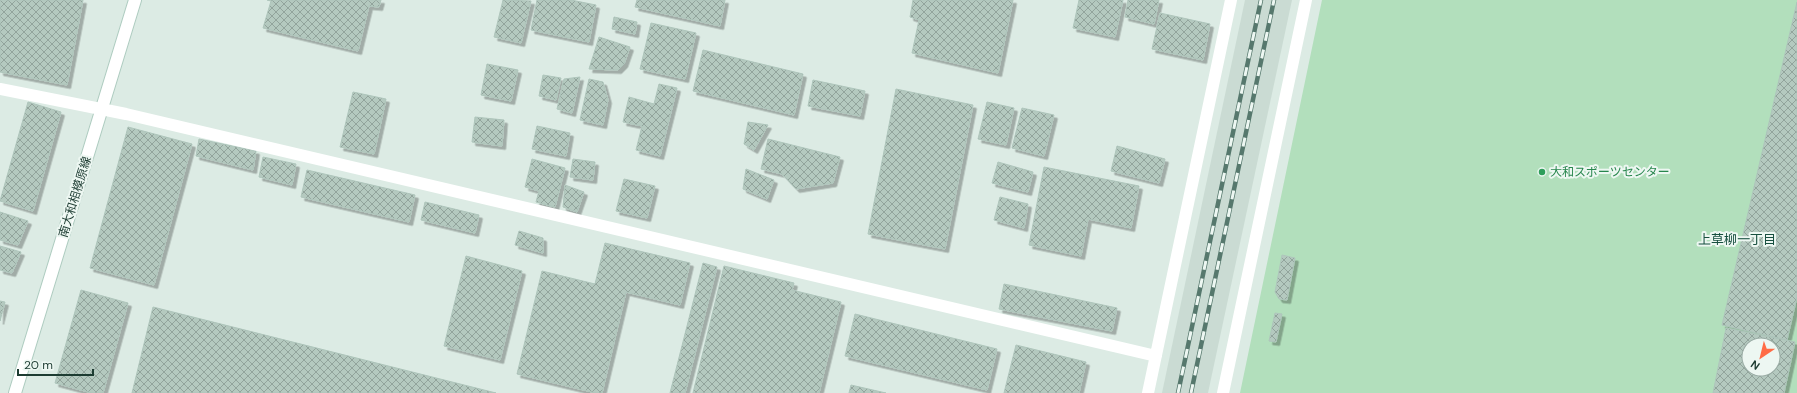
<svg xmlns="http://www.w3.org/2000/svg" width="1797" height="393" font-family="'DM Sans','Noto Sans JP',sans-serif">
  <defs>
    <pattern id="building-cross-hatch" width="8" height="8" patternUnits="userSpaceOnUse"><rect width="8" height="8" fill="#b4c9bf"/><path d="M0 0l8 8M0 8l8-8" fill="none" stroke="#92a49c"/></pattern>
    <filter id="shadow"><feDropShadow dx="3.5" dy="3.5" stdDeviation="0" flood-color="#0004"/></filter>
  </defs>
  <rect width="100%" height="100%" fill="#dcebe4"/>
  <!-- built -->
  <path fill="#cadbd3" d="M1245,0H1292L1208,393H1162Z"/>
  <!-- grass -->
  <path fill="#b2dfbc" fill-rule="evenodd" d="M1322,0H1797V393H1240ZM1749,345H1773V369H1749Z"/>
  <!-- building -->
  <path fill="url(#building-cross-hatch)" stroke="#aec5bb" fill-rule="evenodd" filter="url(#shadow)" d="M0,0H83L67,85L0,72Z
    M267,0H381L379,7L369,6L358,51L263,28L271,1Z
    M503,0L531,1L521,43L494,37Z
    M537,0H571L596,5L589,42L531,30Z
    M637,0H725L720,26L635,7Z
    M913,0H1013L998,73L912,53L919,20L910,17Z
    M1079,0H1123L1115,37L1073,28Z
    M1128,0H1159L1154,24L1125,17Z
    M1797,2V297L1787,340L1722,325Z
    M1160,13L1210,24L1203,60L1152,49Z
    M614,17L637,22L635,34L612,29Z
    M651,23L696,33L685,79L640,69Z
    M599,37L630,47L624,64L618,70L589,69Z
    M703,50L803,74L794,115L693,91Z
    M487,64L518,70L511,101L481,95Z
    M543,75L561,78L556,100L539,96Z
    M580,77L572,113L557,109L564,79Z
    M589,79L603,82L608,100L603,125L580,120Z
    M813,80L865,91L860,116L808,106Z
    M659,84L677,88L660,156L636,150L642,126L623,122L629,97L654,104Z
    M896,89L973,105L945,249L868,234Z
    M353,92L386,99L374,154L340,147Z
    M28,102L61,112L33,211L0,201Z
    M987,102L1014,108L1006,145L978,139Z
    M1022,108L1054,115L1044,156L1012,148Z
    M475,117L504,120L502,146L472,142Z
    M748,122L768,125L754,150L744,144Z
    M537,126L570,133L566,156L532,149Z
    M128,127L192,144L154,285L90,268Z
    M199,139L256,151L253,170L196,156Z
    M768,139L840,157L833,183L796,189L782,174L761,169Z
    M1117,146L1165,159L1159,183L1111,171Z
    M263,157L296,164L292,185L259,177Z
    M532,159L565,168L555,207L536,202L539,191L525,187Z
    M573,159L595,162L593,180L570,177Z
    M998,162L1033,172L1028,192L992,183Z
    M1044,167L1139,186L1131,228L1088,219L1081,256L1029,245Z
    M746,169L774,180L767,199L743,189Z
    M307,170L415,195L409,222L301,197Z
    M624,179L655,186L647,218L616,211Z
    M565,185L584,192L577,212L563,207Z
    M1000,197L1028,204L1024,228L994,220Z
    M425,202L479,215L475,233L421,220Z
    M0,212L28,221L18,245L0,240Z
    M519,231L543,238V253L515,245Z
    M605,243L690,263L680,305L626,292L602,393H596L517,374L542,271L595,284Z
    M0,246L21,252L12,273L0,270Z
    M1282,255L1295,258L1287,300L1279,299L1275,292Z
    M466,256L522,271L500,360L444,346Z
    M703,263L717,267L685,393H670Z
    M724,266L794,283L792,290L841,302L819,393H693Z
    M1004,284L1117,308L1112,331L999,309Z
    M81,290L128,303L103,393H92L55,383Z
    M0,301L5,302L0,321Z
    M153,307L496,393H132Z
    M1275,313L1282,314L1276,342L1269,341Z
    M855,314L997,349L987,390L845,356Z
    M1726,328L1795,342L1784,393H1713ZM1749,345H1773V369H1749Z
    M1016,345L1086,362L1079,393H1004Z
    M851,385L886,393H849Z"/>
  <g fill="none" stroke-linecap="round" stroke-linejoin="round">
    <defs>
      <path id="secondary" d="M15,393L135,0"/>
    </defs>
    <!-- secondary casing -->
    <use href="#secondary" stroke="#aeccc0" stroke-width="14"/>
    <!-- street -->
    <path stroke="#fff" stroke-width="12" d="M0,89L126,114L1156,356
      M1148,393L1231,0
      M1223,393L1306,0"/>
    <!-- secondary -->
    <use href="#secondary" stroke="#fff" stroke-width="12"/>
    <defs>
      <path id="rail" d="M1178,393L1261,0
        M1191,393L1274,0"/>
    </defs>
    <!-- rail casing -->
    <use href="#rail" stroke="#56786d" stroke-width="4.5"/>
    <!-- rail -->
    <use href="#rail" stroke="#edf7f2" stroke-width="3" stroke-dasharray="9" stroke-linecap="butt"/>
  </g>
  <!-- markers -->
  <circle fill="#2e9e5b" stroke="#edf7f2" stroke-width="1.5" cx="1542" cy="172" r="4"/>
  <g text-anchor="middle" stroke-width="4" stroke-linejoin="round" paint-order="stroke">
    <!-- leisure labels -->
    <g font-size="12" fill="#27864d" stroke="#edf7f2" text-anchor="start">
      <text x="1550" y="176">大和スポーツセンター</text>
    </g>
    <!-- street labels -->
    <g font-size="12" fill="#1d3c32" stroke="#edf7f2">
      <text transform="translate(75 197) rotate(-73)" y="4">南大和相模原線</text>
    </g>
    <!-- neighbourhood labels -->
    <g font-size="13" fill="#174f3f" stroke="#edf7f2">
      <text x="1737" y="244">上草柳一丁目</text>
    </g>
  </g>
  <!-- north arrow -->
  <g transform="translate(1761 357) rotate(215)"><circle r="19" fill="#edf7f2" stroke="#9aaca5"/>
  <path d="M0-3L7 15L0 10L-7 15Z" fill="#ff6c46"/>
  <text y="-6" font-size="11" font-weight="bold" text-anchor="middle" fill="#1d3c32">N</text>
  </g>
  <!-- scale -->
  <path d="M18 369v6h75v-6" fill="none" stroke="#1d3c32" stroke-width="2"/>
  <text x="24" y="369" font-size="12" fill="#1d3c32" stroke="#edf7f2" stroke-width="3" paint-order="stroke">20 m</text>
</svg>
